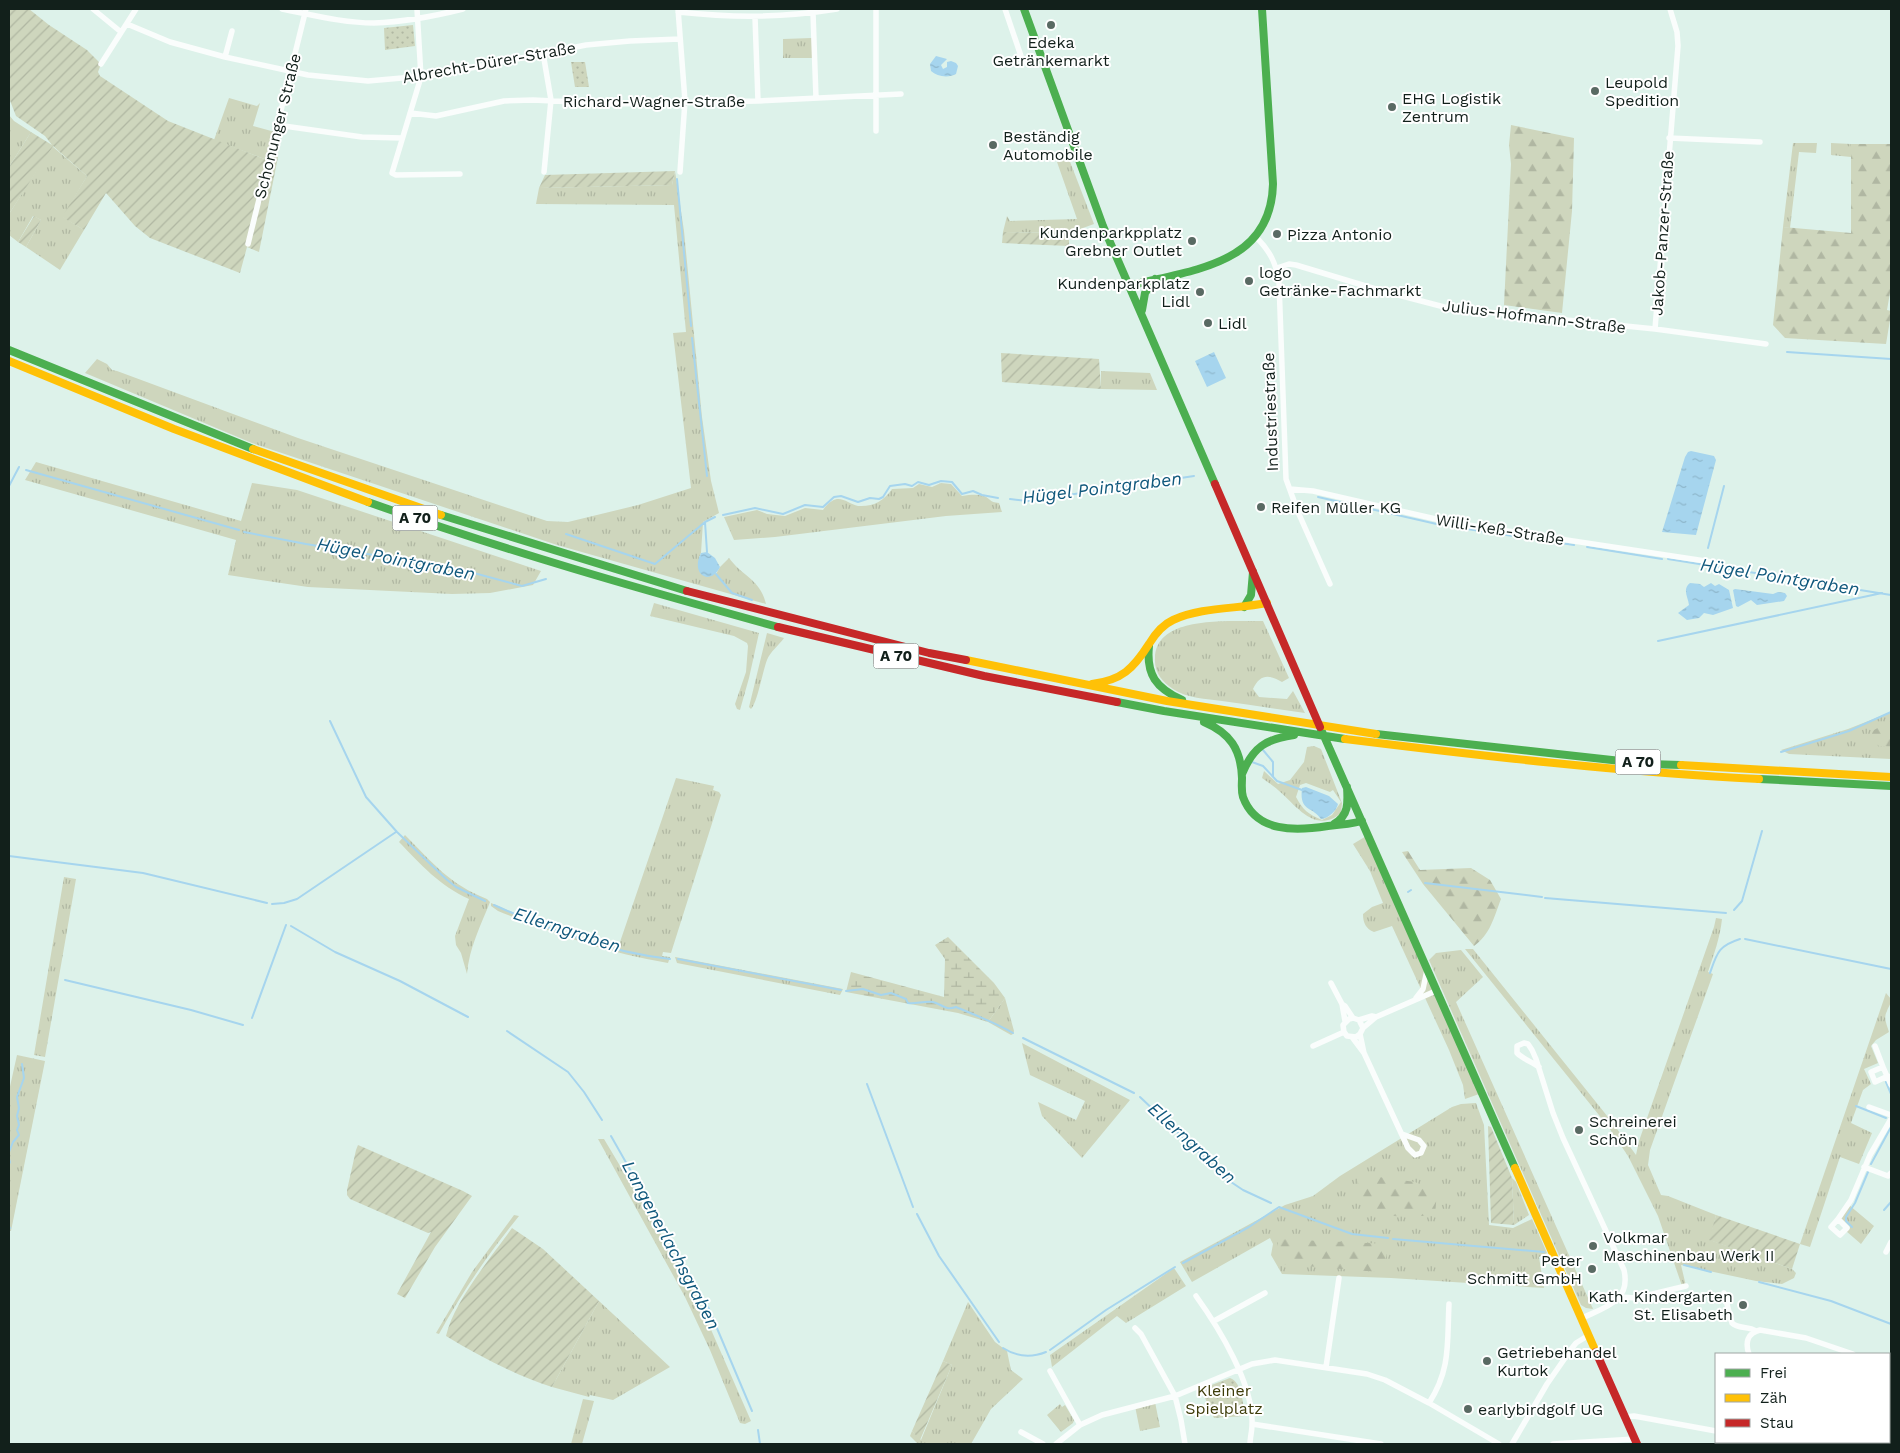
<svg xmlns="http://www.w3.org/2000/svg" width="1900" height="1453" font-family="'Work Sans',sans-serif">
  <defs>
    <pattern id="grass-tufts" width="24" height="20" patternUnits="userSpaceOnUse" patternTransform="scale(1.25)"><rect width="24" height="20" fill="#ced6bd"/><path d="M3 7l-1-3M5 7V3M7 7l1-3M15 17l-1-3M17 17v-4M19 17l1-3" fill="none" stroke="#b0b7a2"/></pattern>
    <pattern id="forest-firs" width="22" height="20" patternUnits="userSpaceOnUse" patternTransform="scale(1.25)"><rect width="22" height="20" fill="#ced6bd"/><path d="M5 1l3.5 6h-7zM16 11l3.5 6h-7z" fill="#b0b7a2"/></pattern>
    <pattern id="wetland-marsh" width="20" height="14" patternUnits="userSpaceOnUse" patternTransform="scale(1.25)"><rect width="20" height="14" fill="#ced6bd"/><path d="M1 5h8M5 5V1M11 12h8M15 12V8" fill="none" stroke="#b0b7a2"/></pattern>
    <pattern id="park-dots" width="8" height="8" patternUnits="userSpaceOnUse" patternTransform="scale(1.25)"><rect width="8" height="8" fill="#ced6bd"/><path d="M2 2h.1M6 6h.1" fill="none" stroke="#b0b7a2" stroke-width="1.8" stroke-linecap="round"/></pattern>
    <pattern id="garden-furrows" width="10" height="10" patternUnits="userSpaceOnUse" patternTransform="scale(1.25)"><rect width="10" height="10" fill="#ced6bd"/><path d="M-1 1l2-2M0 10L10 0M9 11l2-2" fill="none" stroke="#b0b7a2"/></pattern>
    <pattern id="water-ripples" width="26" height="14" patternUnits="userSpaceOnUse" patternTransform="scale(1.25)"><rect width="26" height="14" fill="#a6d5ee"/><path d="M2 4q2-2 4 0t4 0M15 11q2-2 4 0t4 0" fill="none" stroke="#8eb7cc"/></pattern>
  </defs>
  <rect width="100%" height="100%" fill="#ddf2ea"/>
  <!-- grass -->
  <path fill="url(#grass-tufts)" fill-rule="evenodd" d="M812,38L813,58H783V39Z
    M229,98L257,106L260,103L253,126L275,132L267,160L214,140Z
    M9,115L14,121L31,132L9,167Z
    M1793,143H1817L1816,153L1799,152L1790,228L1783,227Z
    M1831,143L1851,144V157L1831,155Z
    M52,146L87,176L63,217L84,230L60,270L26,247L41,220L33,216L18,242L9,235V214Z
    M1069,159L1094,224L1069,233L1003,232L1007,216L1010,221L1077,219L1057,162Z
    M675,171L684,231L702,417L711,481L719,513L703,522L701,553L699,557L716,574L720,567L729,558C743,577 760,579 766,604L557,545L252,443L85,373L97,359L107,364L112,370L117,371L298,438L547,521L568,522L638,505L691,488L673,333L686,332L674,205L536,204L539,188L672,185Z
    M1101,371L1150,373L1157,390L1101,389Z
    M36,462L241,521L252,483L297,490L541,571L533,585L490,593L452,594L308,587L228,575L236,540L25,480Z
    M941,483L951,484L962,496C970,495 977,494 984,496C991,499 989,502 999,503L1002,512L946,516L775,537L734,540L724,517L757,510L767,514L785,516L805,508L823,510C825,507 828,503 832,501C841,495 849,504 858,506C873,507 884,501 892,489L913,488L919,484L932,487Z
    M654,603L759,633L749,678L740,710L737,709L735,704L746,672L748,646L747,643L734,636L650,616Z
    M1263,621L1289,678L1282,682C1269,674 1260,674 1253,689L1259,697L1287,699L1293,691L1305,713C1278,709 1250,705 1222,701C1207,699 1186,698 1173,689C1162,682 1154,672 1155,658C1156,614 1232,622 1263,621Z
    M767,633L784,638C779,645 770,652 767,660C763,670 757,704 751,709L749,707Z
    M1891,712V759L1789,754L1781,750L1848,729Z
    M1314,746L1321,749L1342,803L1341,813C1315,835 1296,805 1278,790C1273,785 1267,782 1262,778L1264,771L1278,784L1290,780L1304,762L1307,747ZM1306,783L1330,792L1333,790L1341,802L1332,815L1322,820C1308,814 1303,810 1296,797L1300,785Z
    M676,778L714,786L713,790L719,792L721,795L671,953L663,952L662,956L670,957L668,963C607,953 555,934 498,911L491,906V903C532,921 575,938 620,948V942Z
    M405,835C433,863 449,884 487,899L490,902C481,925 469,948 467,974L461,953L456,945L455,936L469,899C440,886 420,864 399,842Z
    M1368,835L1482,1093L1465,1099L1463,1085L1449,1050L1392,926L1374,932C1366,929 1363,923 1363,914L1372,907L1383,903L1370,871L1353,844Z
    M64,877L76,879L45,1057L34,1055Z
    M1716,918L1722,919C1720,938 1714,954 1708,972L1713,974L1650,1150L1648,1165L1661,1195L1668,1196L1716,1215L1710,1240L1792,1269L1796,1273L1794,1278L1782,1284L1756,1281L1681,1265L1686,1286H1682L1658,1216L1628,1156L1607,1125L1465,949H1473L1612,1122L1636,1155L1639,1141L1714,927Z
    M1461,950L1483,977L1456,1002L1593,1309L1586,1308L1581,1305L1429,960L1436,953Z
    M675,957L843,989L840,995L677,963Z
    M1886,993L1891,999C1891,1005 1889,1005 1887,1011C1883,1018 1887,1025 1889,1032L1876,1040L1871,1046L1878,1063L1864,1069L1871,1084L1863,1090L1851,1123L1872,1133L1859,1164L1840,1157L1810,1247L1800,1244Z
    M1005,998L1014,1031L1013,1034L1011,1035L988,1022Z
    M1022,1043L1130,1100L1082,1158L1042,1116L1038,1102L1076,1120L1085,1101L1030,1075Z
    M17,1055L45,1061L11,1231L9,1230V1091Z
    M1476,1103L1484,1125L1489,1225L1513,1228L1532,1219L1547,1253L1539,1257L1544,1288L1391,1278L1282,1274L1271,1255L1273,1244L1270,1238L1192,1282L1180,1262L1285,1205L1313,1196L1340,1176L1452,1107L1461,1104Z
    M598,1139H604L687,1278L702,1309L751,1421L745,1424L740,1423L710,1350L685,1297Z
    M1512,1178L1516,1182L1529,1215L1514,1225Z
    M1849,1205L1874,1226L1861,1244L1846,1231L1850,1227L1840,1217Z
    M514,1215L519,1216C489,1253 462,1292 439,1334L436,1333L472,1272Z
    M1174,1268L1186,1286L1126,1323L1117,1316L1052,1367L1050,1355Z
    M599,1301L670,1367L613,1400L590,1395L589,1397L552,1387Z
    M968,1302L995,1342L1007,1351L1011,1370L1023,1379L991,1409L971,1444H918L910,1436L912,1431L921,1440L952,1365L943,1361Z
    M583,1399L594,1401L582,1444H571Z
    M1155,1402L1160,1427L1140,1431L1135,1406Z
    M1060,1404L1062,1407L1065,1405L1074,1420L1073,1423L1061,1432L1047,1415Z"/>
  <!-- forest -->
  <path fill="url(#forest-firs)" d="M1511,125L1574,138L1572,211L1562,313L1504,305L1511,164L1509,145Z
    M1851,144H1891V287L1887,310L1891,311V314L1886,344L1785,338L1773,325L1783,227L1851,233Z
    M1891,721V747L1879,746L1872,741V731Z
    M1408,851L1420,870L1471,868L1490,880L1501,899C1494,917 1490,935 1474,946L1423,884L1402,852Z
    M1365,1175L1415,1182L1437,1192L1435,1215C1412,1216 1371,1223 1361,1196C1359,1191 1358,1185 1357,1181Z
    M1278,1239L1389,1244L1384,1267L1378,1272L1282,1264L1277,1255Z"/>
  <!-- wetland -->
  <path fill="url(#wetland-marsh)" d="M948,937L994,983L1005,998L988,1022L958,1013L846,992L851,972L944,997L945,959L935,945Z"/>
  <!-- park -->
  <path fill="url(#park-dots)" d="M413,25L415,46L385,50L384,28Z
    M571,62H585L589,87H575Z
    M1230,1378C1242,1382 1243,1404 1245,1416L1214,1418L1201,1389Z"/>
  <!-- garden -->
  <path fill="url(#garden-furrows)" d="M9,9H29L49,25L87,50L101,64L98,72L100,76L168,121L267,160L269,156L278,157L259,252L247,247L240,273L150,238L135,226L106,193L84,230L62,217L87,176L53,146L9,214V167L31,132L52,145L45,136L16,116L9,98Z
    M675,171L672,185L539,188L545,175Z
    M34,216L41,220L26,247L18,242Z
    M1003,232L1069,233V246L1002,243Z
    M1001,353L1099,359L1101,389L1002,382Z
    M1488,1126L1491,1127L1512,1178L1514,1225L1491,1223Z
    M358,1145L463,1191L472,1196L435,1247L405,1298L397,1294L431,1232L428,1233L350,1199L347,1195V1190L356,1150Z
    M1716,1215L1800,1244L1792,1269L1709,1240Z
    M512,1228L543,1249L599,1301L552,1387C515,1375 479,1356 446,1336C454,1301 491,1258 512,1228Z
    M943,1361L952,1365L920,1440L912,1431Z"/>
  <!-- water -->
  <path fill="url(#water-ripples)" d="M936,56L947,59L941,65L943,69L947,67V62L951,61L956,63L958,66L956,74C949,78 937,77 931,71L930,64Z
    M1214,352L1226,378L1207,387L1195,361Z
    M1691,451L1714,456L1716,460L1696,535L1662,532L1685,457L1688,452Z
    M707,552L715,558L720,567C710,587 690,574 701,553Z
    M1690,583L1700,584L1704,587L1711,583L1715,586L1719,584L1729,590L1733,608L1713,615L1704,613L1699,618L1687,620L1678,613L1689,605C1688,597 1682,589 1690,583Z
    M1735,589L1773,594L1778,592L1785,593L1787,596L1784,601L1757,605L1751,600L1738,607L1736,606L1733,590Z
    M1306,787L1329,796L1338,804C1337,810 1328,819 1321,819C1312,806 1299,812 1302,788Z"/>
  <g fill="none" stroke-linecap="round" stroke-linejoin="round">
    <!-- stream -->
    <path stroke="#a6d5ee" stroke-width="2" d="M677,179L691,326
      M692,338L707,476
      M1787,352L1891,359
      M26,470L239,530
      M9,486L19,467
      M1318,497L1441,525
      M1010,499L1028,501L1194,476
      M723,515L755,508L783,514L805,505L823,507L834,497L841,496L858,502L870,498L879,499L883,497L890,486L905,484L912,486L918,482L929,485L941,481L952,482L962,494L973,491L982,495L998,498
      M705,522L707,552
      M1454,527L1532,539
      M244,532L306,544L459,569L522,586L546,579
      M566,534L655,564L705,522L715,517
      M1547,541L1574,545
      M1587,547L1662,559
      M1708,548L1724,486
      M1668,559L1891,595
      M716,574L732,593L752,600
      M1658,641L1882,593
      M330,721L366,797L397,832L446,879L456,887L485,901
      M1263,750L1273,762V776
      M1781,752L1849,731L1891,712
      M1252,762L1263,766L1277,781L1302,790
      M9,856L143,873L267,903
      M1425,883L1542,897
      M1408,892L1411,890
      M1545,898L1726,913
      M272,904L284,903L297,899L396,832
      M494,905C550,930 608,952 670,959
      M1734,910L1742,901L1762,831
      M291,926L335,952L400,981L468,1017
      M1745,939L1891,969
      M678,959L841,990
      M1710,973C1717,953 1718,946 1740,939
      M65,980L191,1010L243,1025
      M846,991L863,989L881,995L891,993L906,999L908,1003C916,1004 924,1001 933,1002C942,1004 945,1011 956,1007C975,1015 994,1022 1013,1033
      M252,1018L286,925
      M507,1031L568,1072L584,1092L602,1120
      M1023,1038L1134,1093
      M1886,1082L1891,1094
      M867,1084L913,1207
      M1140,1097L1228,1180L1243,1190L1271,1203
      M1856,1106L1886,1118
      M1891,1108V1107
      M611,1136L708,1307L752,1411
      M9,1152L13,1142L19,1135L17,1130L19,1125L17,1116L19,1108L17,1097L24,1078L22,1064
      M9,1159L10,1162L9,1164
      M1871,1164L1891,1127
      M1884,1210L1891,1202
      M917,1214L939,1256L999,1342
      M9,1227L10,1228
      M1852,1227L1846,1221V1217L1855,1203L1868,1172
      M1393,1239L1544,1252
      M1183,1263L1249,1227L1279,1207L1352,1234L1388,1238
      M1684,1265L1711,1272
      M1759,1282L1831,1301L1891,1324
      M1003,1348C1017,1357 1031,1358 1046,1352
      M1050,1350L1106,1310L1175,1267
      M758,1430L760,1444"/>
    <!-- street -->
    <path stroke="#fafdfc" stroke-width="5.5" d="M93,9L121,32
      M282,9C313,15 343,23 374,23C403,22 435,16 463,9
      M417,9L421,77L392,173L396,175L460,174
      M678,9L685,101L680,172
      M1005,9L1023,62
      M678,12C735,18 781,18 837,9
      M813,13L816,98
      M755,17L758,101
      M127,24L170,42L225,57L308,75L368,81L436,75L586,45L630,41L680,39
      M543,53L551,100L544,172
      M225,57L232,31
      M101,64L136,9
      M410,113L436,116L504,101L533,100L614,104L758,101L901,94
      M277,125L362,137L402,138
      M876,131V9
      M1669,138L1760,142
      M1256,237C1270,251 1276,263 1279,282L1286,479L1298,512L1330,584
      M248,244L306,9
      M1277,268L1289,264L1296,265L1379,290L1448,308L1655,329L1766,344
      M1655,329L1678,46L1677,32L1670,9
      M1290,489L1313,491L1449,522L1712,562
      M1331,983L1342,1004L1345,1021
      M1416,998L1423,989L1427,970
      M1342,1004L1345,1006L1353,1018
      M1359,1020L1363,1028L1360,1034L1356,1037L1347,1036L1344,1032L1343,1025L1349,1019L1353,1018L1359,1020L1372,1016L1376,1017
      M1363,1028L1376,1017L1438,990
      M1360,1034L1364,1053
      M1352,1037L1364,1053L1408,1148L1415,1155L1421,1153L1424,1146L1419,1140L1402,1134
      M1313,1046L1344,1032
      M1875,1046L1883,1067
      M1539,1067C1532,1062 1523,1059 1517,1053V1046L1524,1043L1528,1044L1532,1050L1536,1059L1553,1113L1563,1138L1624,1270C1631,1301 1606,1307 1582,1318
      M1888,1076L1875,1082L1871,1072L1883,1067L1891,1085
      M1869,1107L1891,1115
      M1864,1167L1888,1176L1891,1173
      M1838,1219L1851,1200L1870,1155L1891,1119
      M1838,1219L1847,1228L1840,1235L1831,1227Z
      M1886,1252L1891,1242
      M1724,1293L1732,1323C1738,1329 1748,1326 1756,1331
      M1196,1296C1219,1328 1254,1385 1252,1425C1252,1431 1250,1438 1250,1444
      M1620,1297L1636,1298L1686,1286
      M1214,1321L1265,1293
      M1135,1328L1141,1334L1175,1396L1181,1420L1185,1444
      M1749,1354C1745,1343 1747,1333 1760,1330L1806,1338L1853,1354
      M1326,1367L1339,1278
      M1889,1370L1891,1371
      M1050,1371L1080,1425
      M1429,1403C1451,1369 1447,1343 1449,1304
      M1625,1417L1634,1416L1716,1431
      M1889,1422L1891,1423
      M1252,1424L1381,1444
      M1021,1432L1043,1444
      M1789,1442L1790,1444
      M1056,1444L1080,1425L1102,1415L1175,1396L1252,1364L1275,1360L1367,1374L1385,1380L1429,1403L1499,1444
      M1512,1444L1547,1384L1572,1348L1576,1343L1589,1335
      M1553,1444L1635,1439"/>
    <!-- fast -->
    <path stroke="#4caf50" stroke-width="8" d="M1024,9L1103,226L1215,484
      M1128,286C1190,270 1271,266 1273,184L1262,9
      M1142,310L1145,293L1155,279
      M9,350L253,449
      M368,502C503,550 640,589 778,627
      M441,515L687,591
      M1244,607L1251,595L1253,572
      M1149,646C1146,675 1156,688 1182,700
      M1117,702L1164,711L1345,739
      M1204,722C1230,733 1241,749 1242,778C1242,784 1241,790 1243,797C1256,833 1296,831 1328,826C1340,825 1351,824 1362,821
      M1320,727L1515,1168
      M1376,734L1648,764L1681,765
      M1242,774C1253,747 1266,739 1294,735
      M1759,779L1891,786
      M1334,824C1349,815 1348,803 1347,787"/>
    <!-- slow -->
    <path stroke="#ffc107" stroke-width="8" d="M9,361L174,429L368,502
      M253,449L441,515
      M966,660L1167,701L1376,734
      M1092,684C1122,680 1133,669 1149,644C1155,634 1162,625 1173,620C1201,607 1237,609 1267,603
      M1345,739C1483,756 1620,772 1759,779
      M1681,765L1891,777
      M1515,1168L1596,1352"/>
    <!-- jam -->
    <path stroke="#c62828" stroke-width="8" d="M1215,484L1320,727
      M687,591L929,653L966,660
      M778,627L984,676L1117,702
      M1596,1352L1637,1444"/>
  </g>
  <!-- markers -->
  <g fill="#596a63" stroke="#fff" stroke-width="2">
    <circle cx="1051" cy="25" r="5"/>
    <circle cx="1595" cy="91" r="5"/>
    <circle cx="1392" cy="107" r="5"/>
    <circle cx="993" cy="145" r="5"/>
    <circle cx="1277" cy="234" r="5"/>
    <circle cx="1192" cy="241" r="5"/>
    <circle cx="1249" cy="281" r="5"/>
    <circle cx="1200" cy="292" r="5"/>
    <circle cx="1208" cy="323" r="5"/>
    <circle cx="1261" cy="507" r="5"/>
    <circle cx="1579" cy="1130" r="5"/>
    <circle cx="1593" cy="1246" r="5"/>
    <circle cx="1592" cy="1269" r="5"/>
    <circle cx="1743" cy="1305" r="5"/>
    <circle cx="1487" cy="1361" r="5"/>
    <circle cx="1468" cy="1409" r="5"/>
  </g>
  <g text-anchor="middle" stroke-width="4" stroke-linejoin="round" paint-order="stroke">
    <!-- shield labels -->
    <g fill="#fff" stroke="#59635f" stroke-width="1">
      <rect x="392.5" y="505.5" width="45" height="25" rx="4"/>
      <rect x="873.5" y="643.5" width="45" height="25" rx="4"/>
      <rect x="1615.5" y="749.5" width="45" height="25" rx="4"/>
    </g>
    <g font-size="15" font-weight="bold" fill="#12201b">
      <text x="415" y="523">A 70</text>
      <text x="896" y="661">A 70</text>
      <text x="1638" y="767">A 70</text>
    </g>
    <!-- poi labels -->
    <g font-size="16" fill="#12201b" stroke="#fff" text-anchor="start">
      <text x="1051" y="48" text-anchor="middle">Edeka<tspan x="1051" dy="18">Getränkemarkt</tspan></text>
      <text x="1605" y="88">Leupold<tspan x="1605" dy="18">Spedition</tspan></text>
      <text x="1402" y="104">EHG Logistik<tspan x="1402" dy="18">Zentrum</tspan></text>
      <text x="1003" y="142">Beständig<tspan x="1003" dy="18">Automobile</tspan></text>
      <text x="1182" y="238" text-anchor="end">Kundenparkpplatz<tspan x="1182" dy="18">Grebner Outlet</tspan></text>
      <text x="1287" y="240">Pizza Antonio</text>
      <text x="1259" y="278">logo<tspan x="1259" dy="18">Getränke-Fachmarkt</tspan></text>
      <text x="1190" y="289" text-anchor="end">Kundenparkplatz<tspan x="1190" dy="18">Lidl</tspan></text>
      <text x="1218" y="329">Lidl</text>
      <text x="1271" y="513">Reifen Müller KG</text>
      <text x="1589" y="1127">Schreinerei<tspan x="1589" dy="18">Schön</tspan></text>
      <text x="1603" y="1243">Volkmar<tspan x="1603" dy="18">Maschinenbau Werk II</tspan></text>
      <text x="1582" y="1266" text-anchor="end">Peter<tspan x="1582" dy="18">Schmitt GmbH</tspan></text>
      <text x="1733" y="1302" text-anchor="end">Kath. Kindergarten<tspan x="1733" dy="18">St. Elisabeth</tspan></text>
      <text x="1497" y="1358">Getriebehandel<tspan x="1497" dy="18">Kurtok</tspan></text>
      <text x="1478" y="1415">earlybirdgolf UG</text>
    </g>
    <!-- street labels -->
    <g font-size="16" fill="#12201b" stroke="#fff">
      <text transform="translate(489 62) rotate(-10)" y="6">Albrecht-Dürer-Straße</text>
      <text x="654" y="107">Richard-Wagner-Straße</text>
      <text transform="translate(277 126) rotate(-76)" y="6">Schonunger Straße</text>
      <text transform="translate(1662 233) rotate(-86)" y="6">Jakob-Panzer-Straße</text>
      <text transform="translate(1534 316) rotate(7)" y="6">Julius-Hofmann-Straße</text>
      <text transform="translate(1270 412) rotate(-92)" y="6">Industriestraße</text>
      <text transform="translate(1500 529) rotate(9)" y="6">Willi-Keß-Straße</text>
    </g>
    <!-- park labels -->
    <g font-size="16" fill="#3e3c0a" stroke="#fff">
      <text x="1224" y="1396">Kleiner<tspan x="1224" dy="18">Spielplatz</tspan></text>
    </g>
    <!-- water labels -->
    <g font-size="18" font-style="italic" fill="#10587c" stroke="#fff">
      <text transform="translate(1102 488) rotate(-7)" y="6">Hügel Pointgraben</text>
      <text transform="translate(396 559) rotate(11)" y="6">Hügel Pointgraben</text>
      <text transform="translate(1780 577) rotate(9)" y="6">Hügel Pointgraben</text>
      <text transform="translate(567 930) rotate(18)" y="6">Ellerngraben</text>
      <text transform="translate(1192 1143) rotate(42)" y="6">Ellerngraben</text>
      <text transform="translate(671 1245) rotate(62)" y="6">Langenerlachsgraben</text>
    </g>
  </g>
  <!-- border -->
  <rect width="1900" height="1453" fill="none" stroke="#12201b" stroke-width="20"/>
  <!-- legend -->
  <rect x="1715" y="1353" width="175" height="90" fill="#ffffff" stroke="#a0a6a4"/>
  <rect x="1725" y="1369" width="25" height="8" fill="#4caf50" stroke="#a0a6a4"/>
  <text x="1760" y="1378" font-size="15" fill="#12201b">Frei</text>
  <rect x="1725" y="1394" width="25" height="8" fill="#ffc107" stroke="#a0a6a4"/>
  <text x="1760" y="1403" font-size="15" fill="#12201b">Zäh</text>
  <rect x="1725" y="1419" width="25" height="8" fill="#c62828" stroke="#a0a6a4"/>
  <text x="1760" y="1428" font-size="15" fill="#12201b">Stau</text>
</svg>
